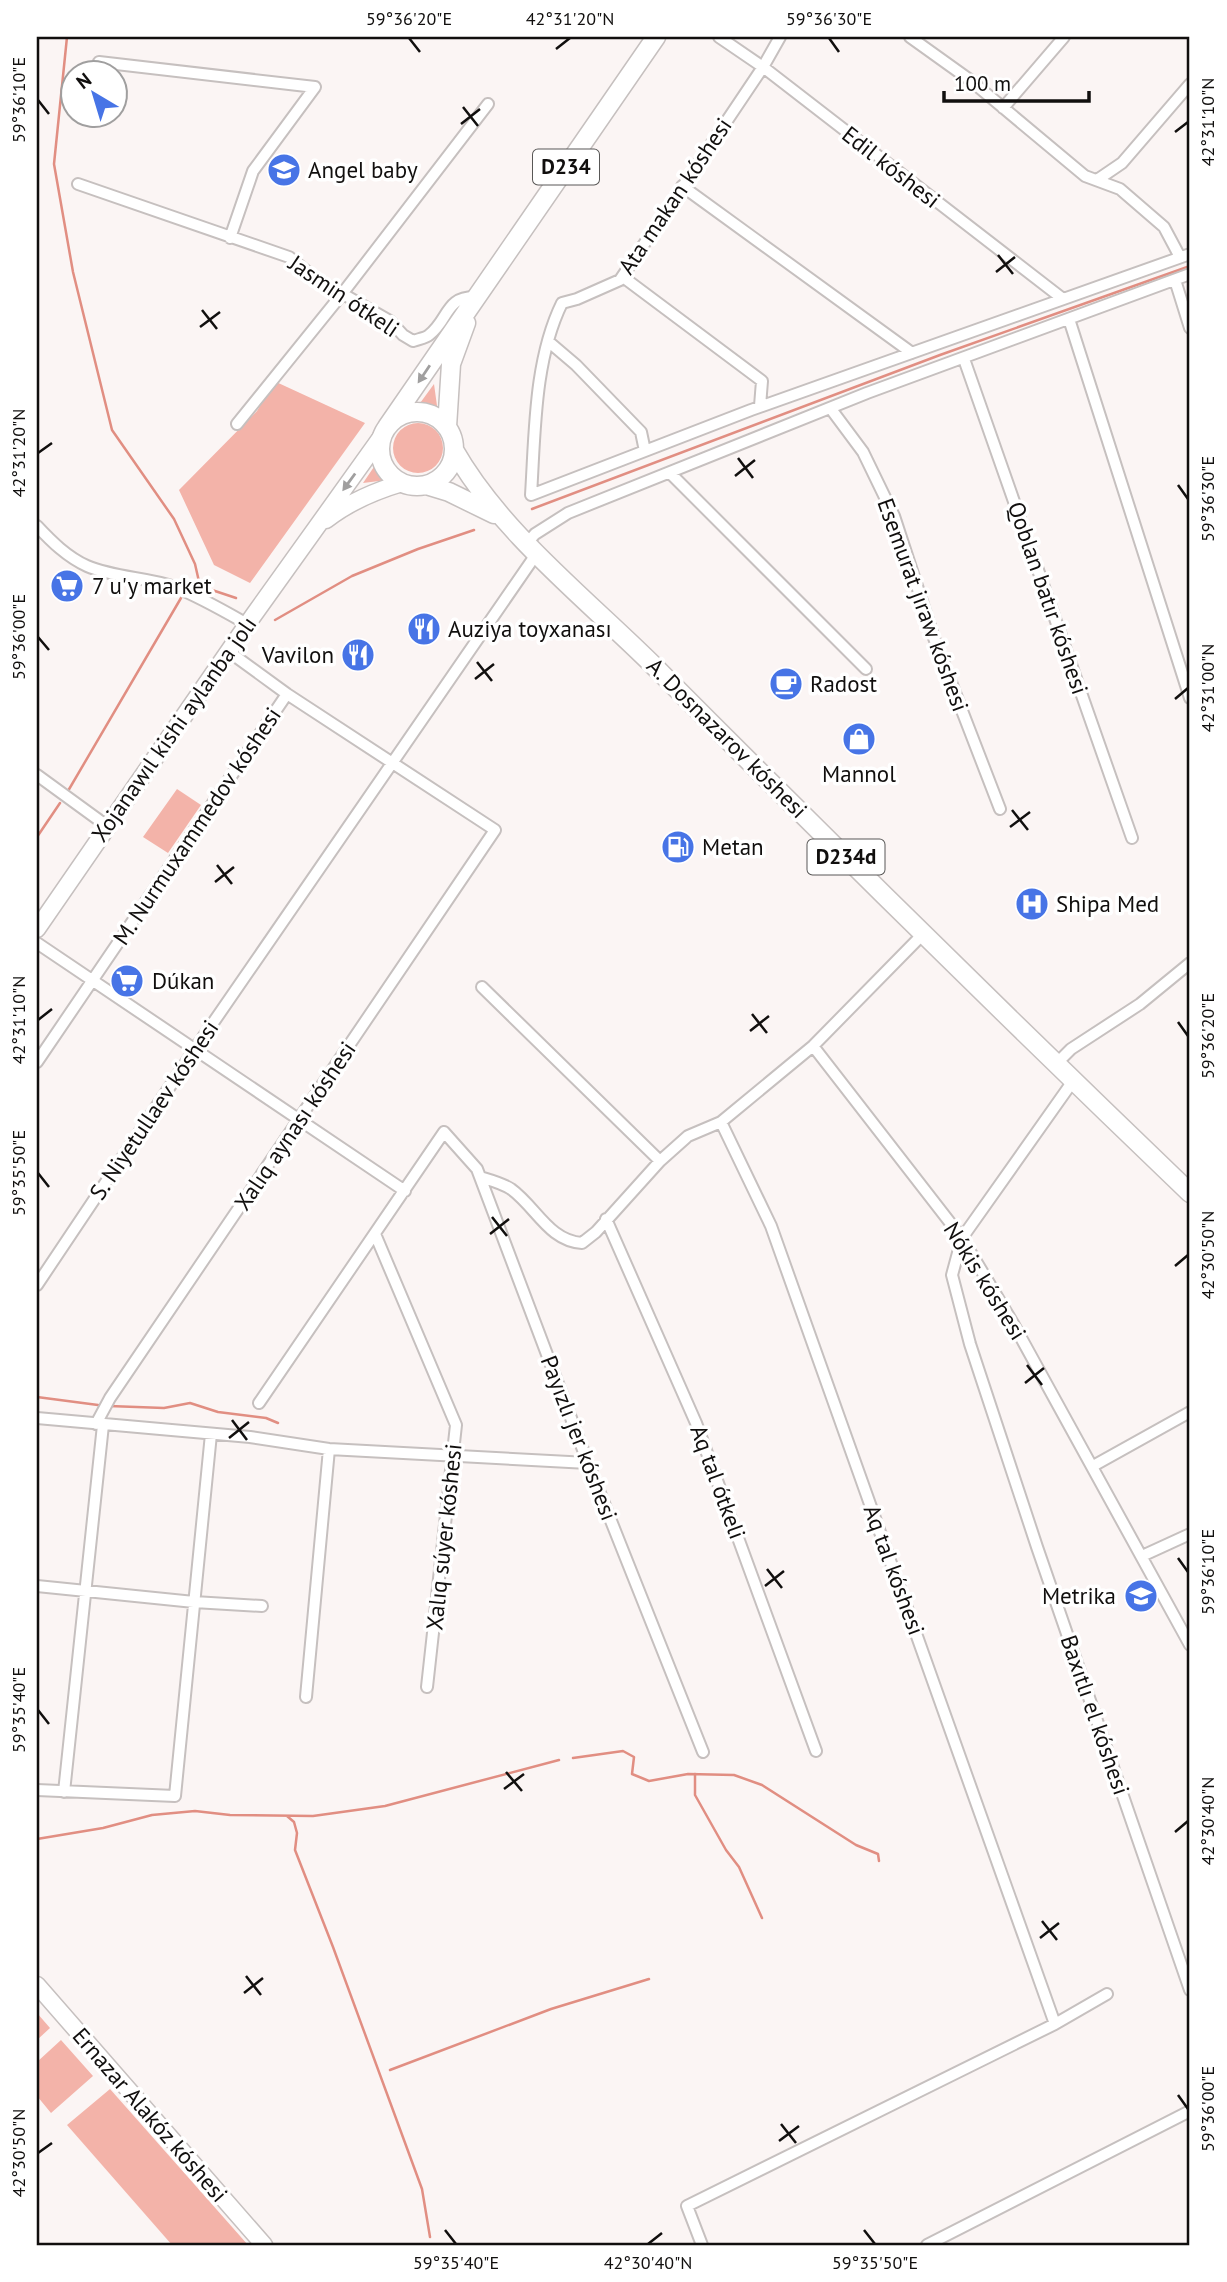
<svg xmlns="http://www.w3.org/2000/svg" width="1227" height="2282" font-family="'PT Sans',sans-serif">
  <rect width="100%" height="100%" fill="#fbf5f4"/>
  <!-- green -->
  <path fill="#f3b3a9" d="M274,381L365,423L250,583L214,565L179,490L257,411Z
    M434,384L438,413L428,409L415,410Z
    M393 448a25 25 0 1 1 50 0a25 25 0 1 1-50 0Z
    M378,461L381,471L387,480L363,483Z
    M177,789L201,805L168,853L143,837Z
    M37,2013L50,2028L37,2040Z
    M61,2040L93,2076L51,2113L37,2096V2062Z
    M110,2089L248,2245H172L67,2125Z"/>
  <g fill="none" stroke-linecap="round" stroke-linejoin="round">
    <!-- stream -->
    <path stroke="#e18e82" stroke-width="2.5" d="M67,37L54,164L73,272L112,430L174,519L195,564L200,586L236,598
      M532,509L940,355L1190,266
      M275,620L352,576L418,549L474,530
      M68,791L181,598
      M37,837L60,803
      M37,1397L98,1405
      M109,1406L164,1408L190,1403L218,1412L266,1418L278,1423
      M573,1758L623,1751L634,1757L632,1774L649,1781L688,1774L734,1775L762,1785L856,1845L878,1854L879,1861
      M695,1774V1795L726,1850L739,1867L762,1918
      M287,1816L294,1822L297,1833L295,1850L333,1947L422,2189L430,2237
      M37,1839L103,1828L152,1815L195,1811L230,1815L313,1816L385,1806L559,1760
      M390,2070L551,2009L649,1979"/>
    <defs>
      <path id="minor" d="M719,37L763,67L1063,299
        M780,37L763,67L620,280L577,299L562,303C534,360 535,433 531,495L751,410L1190,254
        M910,37L970,80L1085,176L1120,189L1164,227L1180,257
        M99,62L315,87
        M1003,108L1064,37
        M1097,180L1122,163L1190,84
        M78,184L289,257L315,278L390,321L403,335L413,341C418,339 426,338 429,335C449,320 445,296 476,297
        M682,186L912,353
        M230,238L253,171L315,87
        M623,277L762,381L760,406
        M1175,280L1190,328
        M1069,319L1190,698
        M549,342L576,365L641,432L645,451
        M964,359L1132,838
        M831,409L863,452L894,516L934,638L1000,809
        M237,424L342,294L488,104
        M670,473L866,669
        M37,526C51,541 67,557 87,566C115,578 147,577 175,587C200,597 224,611 247,624
        M527,543L535,534L568,513L867,393L1190,274
        M37,775L107,826
        M37,943L405,1191
        M482,987L660,1161
        M813,1046L962,1238L1014,1325L1190,1645
        M37,1062L287,694
        M1056,1064L1071,1049L1140,1004L1190,963
        M1073,1081L962,1238L952,1275L970,1344L1037,1547L1190,1990
        M721,1122L771,1226L1055,2024
        M480,1177C490,1180 502,1183 511,1189C536,1207 549,1241 582,1243L596,1232L660,1161L688,1136L721,1122L813,1046L923,934
        M606,1219L696,1423L816,1751
        M375,1234L456,1425L427,1687
        M37,1285L195,1049L537,553
        M259,1403L444,1132L477,1169L588,1463L703,1752
        M37,1418L250,1437L329,1449L588,1463
        M96,1424L110,1398L495,830L287,694L228,651
        M1093,1466L1190,1412
        M1142,1556L1190,1534
        M37,1586L194,1602L262,1606
        M306,1697L329,1449
        M37,1790L175,1796L211,1434
        M64,1792L103,1425
        M702,2245L687,2206L1055,2024L1107,1994
        M927,2245L1190,2111"/>
      <path id="secondary" d="M326,520C349,502 375,491 402,483
        M37,929L253,616L384,433
        M37,1985L264,2245"/>
      <path id="primary" d="M380 449a37 37 0 1 1 74 0a37 37 0 1 1-74 0Z
        M387,427L656,37
        M447,427L451,364L466,323
        M454,450C502,535 593,604 662,674C836,849 1012,1022 1190,1193
        M426,485L449,492L494,514"/>
    </defs>
    <!-- minor casing -->
    <use href="#minor" stroke="#c6c0bf" stroke-width="14"/>
    <!-- secondary casing -->
    <use href="#secondary" stroke="#c6c0bf" stroke-width="19"/>
    <!-- primary casing -->
    <use href="#primary" stroke="#c6c0bf" stroke-width="21"/>
    <!-- minor -->
    <use href="#minor" stroke="#fff" stroke-width="10"/>
    <!-- secondary -->
    <use href="#secondary" stroke="#fff" stroke-width="16"/>
    <!-- primary -->
    <use href="#primary" stroke="#fff" stroke-width="18"/>
  </g>
  <!-- one-way arrows -->
  <defs><path id="oneway-solid" d="M-6-.8H1V-3.2L6.5 0L1 3.2V.8H-6Z" transform="scale(1.75)"/></defs>
  <g fill="#a09f9f">
    <use href="#oneway-solid" transform="translate(424 374) rotate(124)"/>
    <use href="#oneway-solid" transform="translate(349 482) rotate(126)"/>
  </g>
  <!-- ticks -->
  <path fill="none" stroke="#110f0e" stroke-width="2.5" d="M409,38L420,52M829,38L839,52M556,49L570,38M38,100L49,114M463,107L478,126M461,124L480,109M1175,132L1188,122M998,255L1013,274M996,272L1015,257M202,310L217,329M200,327L220,312M38,453L52,443M738,458L753,478M735,476L755,460M1178,485L1188,499M38,637L49,650M477,662L492,681M475,679L494,664M1175,699L1188,688M1012,810L1028,830M1010,827L1030,812M217,865L232,884M215,882L234,867M752,1014L767,1033M38,1020L52,1009M1178,1022L1188,1036M750,1031L769,1016M38,1173L49,1187M492,1217L507,1236M490,1234L509,1219M1175,1266L1188,1255M1027,1365L1042,1385M1025,1383L1044,1368M232,1420L247,1440M229,1438L249,1422M1178,1558L1188,1572M767,1569L782,1588M765,1586L784,1571M38,1710L49,1724M506,1772L522,1791M504,1789L524,1774M1175,1832L1188,1821M1042,1921L1057,1940M1040,1938L1059,1923M246,1976L261,1995M244,1993L263,1978M1178,2095L1188,2109M781,2124L796,2143M779,2141L799,2126M38,2153L52,2143M445,2230L456,2244M864,2230L875,2244M648,2244L662,2233"/>
  <!-- icons -->
  <defs>
    <symbol id="school-disc" viewBox="-11 -11 22 22"><circle r="9.5" fill="#4774e6" stroke="#fff"/><path d="M0-5L7-2L0 1L-7-2ZM-4 1L0 2.5L4 1V4Q0 6-4 4Z" fill="#fff"/></symbol>
    <symbol id="supermarket-disc" viewBox="-11 -11 22 22"><circle r="9.5" fill="#4774e6" stroke="#fff"/><path d="M-6-5.5h2.5l.6 2H6L4.5 2H-2.5L-4.4-4H-6ZM-1.5 3.2a1.3 1.3 0 1 0 .1 0ZM3 3.2a1.3 1.3 0 1 0 .1 0Z" fill="#fff"/></symbol>
    <symbol id="restaurant-disc" viewBox="-11 -11 22 22"><circle r="9.5" fill="#4774e6" stroke="#fff"/><path d="M-5-6h1v4h1v-4h1v4h1v-4h1v5L-1.5 .5V6h-2V.5L-5-1ZM5-6V6H3V1.5H1.5Q1.5-4 5-6Z" fill="#fff"/></symbol>
    <symbol id="cafe-disc" viewBox="-11 -11 22 22"><circle r="9.5" fill="#4774e6" stroke="#fff"/><path d="M-5.5-4.5H6V0H3Q3 3.5 0 3.5H-2.5Q-5.5 3.5-5.5 0ZM3-3.2v2h1.7v-2ZM-6 4.5H4V6H-6Z" fill="#fff"/></symbol>
    <symbol id="shop-disc" viewBox="-11 -11 22 22"><circle r="9.5" fill="#4774e6" stroke="#fff"/><path d="M-5-2.5h2.3a2.7 3.5 0 0 1 5.4 0H5L5.5 6h-11ZM-1.5-2.5h3a1.5 2.3 0 0 0-3 0Z" fill="#fff"/></symbol>
    <symbol id="fuel-disc" viewBox="-11 -11 22 22"><circle r="9.5" fill="#4774e6" stroke="#fff"/><path d="M-5.5-6h7V0h2V4h1.3V-2.5L3-4.5l.8-.8L6-3V5H2.5V1h-1V6h-7ZM-4.2-4.7v3.2H.2V-4.7Z" fill="#fff"/></symbol>
    <symbol id="hospital-disc" viewBox="-11 -11 22 22"><circle r="9.5" fill="#4774e6" stroke="#fff"/><path d="M-5-5h3v3.5h4V-5h3V5h-3V1.5h-4V5h-3Z" fill="#fff"/></symbol>
  </defs>
  <g fill-rule="evenodd">
    <use href="#school-disc" x="265" y="151" width="38" height="38"/>
    <use href="#supermarket-disc" x="48" y="567" width="38" height="38"/>
    <use href="#restaurant-disc" x="405" y="610" width="38" height="38"/>
    <use href="#restaurant-disc" x="339" y="636" width="38" height="38"/>
    <use href="#cafe-disc" x="767" y="665" width="38" height="38"/>
    <use href="#shop-disc" x="840" y="720" width="38" height="38"/>
    <use href="#fuel-disc" x="659" y="828" width="38" height="38"/>
    <use href="#hospital-disc" x="1013" y="885" width="38" height="38"/>
    <use href="#supermarket-disc" x="108" y="962" width="38" height="38"/>
    <use href="#school-disc" x="1122" y="1577" width="38" height="38"/>
  </g>
  <g text-anchor="middle" stroke-width="7" stroke-linejoin="round" paint-order="stroke">
    <!-- shield labels -->
    <g fill="#fff" stroke="#585756" stroke-width="2">
      <rect x="533" y="149.5" width="66" height="35" rx="5"/>
      <rect x="807.5" y="839.5" width="77" height="35" rx="5"/>
    </g>
    <g font-size="21" font-weight="bold" fill="#110f0e">
      <text x="566" y="174">D234</text>
      <text x="846" y="864">D234d</text>
    </g>
    <!-- street labels -->
    <g font-size="23" fill="#110f0e" stroke="#fff">
      <text transform="translate(891 167) rotate(38)" y="8">Edil kóshesi</text>
      <text transform="translate(675 196) rotate(-56)" y="8">Ata makan kóshesi</text>
      <text transform="translate(344 296) rotate(34)" y="8">Jasmin ótkeli</text>
      <text transform="translate(1048 598) rotate(71)" y="8">Qoblan batır kóshesi</text>
      <text transform="translate(923 605) rotate(70)" y="8">Esemurat jıraw kóshesi</text>
      <text transform="translate(174 729) rotate(-55)" y="8">Xojanawıl kishi aylanba jolı</text>
      <text transform="translate(727 738) rotate(45)" y="8">A. Dosnazarov kóshesi</text>
      <text transform="translate(197 826) rotate(-56)" y="8">M. Nurmuxammedov kóshesi</text>
      <text transform="translate(154 1110) rotate(-56)" y="8">S. Niyetullaev kóshesi</text>
      <text transform="translate(295 1126) rotate(-56)" y="8">Xalıq aynası kóshesi</text>
      <text transform="translate(985 1281) rotate(58)" y="8">Nókis kóshesi</text>
      <text transform="translate(579 1438) rotate(69)" y="8">Payızlı jer kóshesi</text>
      <text transform="translate(718 1482) rotate(70)" y="8">Aq tal ótkeli</text>
      <text transform="translate(444 1537) rotate(-84)" y="8">Xalıq súyer kóshesi</text>
      <text transform="translate(894 1570) rotate(70)" y="8">Aq tal kóshesi</text>
      <text transform="translate(1095 1715) rotate(71)" y="8">Baxıtlı el kóshesi</text>
      <text transform="translate(150 2115) rotate(49)" y="8">Ernazar Alakóz kóshesi</text>
    </g>
    <!-- poi labels -->
    <g font-size="23" fill="#110f0e" stroke="#fff" text-anchor="start">
      <text x="308" y="178">Angel baby</text>
      <text x="92" y="594">7 u'y market</text>
      <text x="448" y="637">Auziya toyxanası</text>
      <text x="334" y="663" text-anchor="end">Vavilon</text>
      <text x="810" y="692">Radost</text>
      <text x="859" y="782" text-anchor="middle">Mannol</text>
      <text x="702" y="855">Metan</text>
      <text x="1056" y="912">Shipa Med</text>
      <text x="152" y="989">Dúkan</text>
      <text x="1116" y="1604" text-anchor="end">Metrika</text>
    </g>
  </g>
  <!-- border -->
  <rect width="1227" height="2282" fill="none" stroke="#ffffff" stroke-width="77"/>
  <!-- north arrow -->
  <g transform="translate(94 94) rotate(322)"><circle r="33" fill="#ffffff" stroke="#a09f9f" stroke-width="2"/>
  <path d="M0-5L12 26L0 18L-12 26Z" fill="#4774e6"/>
  <text y="-10" font-size="19" font-weight="bold" text-anchor="middle" fill="#110f0e">N</text>
  </g>
  <!-- scale -->
  <path d="M944 91v10h145v-10" fill="none" stroke="#110f0e" stroke-width="3.5"/>
  <text x="954" y="91" font-size="21" fill="#110f0e" stroke="#ffffff" stroke-width="5" paint-order="stroke">100 m</text>
  <rect x="38" y="38" width="1150" height="2206" fill="none" stroke="#110f0e" stroke-width="2.5"/>
  <g font-size="18" text-anchor="middle" fill="#110f0e">
    <text x="409" y="25">59°36'20"E</text>
    <text x="570" y="25">42°31'20"N</text>
    <text x="829" y="25">59°36'30"E</text>
    <text transform="translate(19 100) rotate(-90)" y="6">59°36'10"E</text>
    <text transform="translate(1208 122) rotate(-90)" y="6">42°31'10"N</text>
    <text transform="translate(19 453) rotate(-90)" y="6">42°31'20"N</text>
    <text transform="translate(1208 499) rotate(-90)" y="6">59°36'30"E</text>
    <text transform="translate(19 637) rotate(-90)" y="6">59°36'00"E</text>
    <text transform="translate(1208 688) rotate(-90)" y="6">42°31'00"N</text>
    <text transform="translate(19 1020) rotate(-90)" y="6">42°31'10"N</text>
    <text transform="translate(1208 1036) rotate(-90)" y="6">59°36'20"E</text>
    <text transform="translate(19 1173) rotate(-90)" y="6">59°35'50"E</text>
    <text transform="translate(1208 1255) rotate(-90)" y="6">42°30'50"N</text>
    <text transform="translate(1208 1572) rotate(-90)" y="6">59°36'10"E</text>
    <text transform="translate(19 1710) rotate(-90)" y="6">59°35'40"E</text>
    <text transform="translate(1208 1821) rotate(-90)" y="6">42°30'40"N</text>
    <text transform="translate(1208 2109) rotate(-90)" y="6">59°36'00"E</text>
    <text transform="translate(19 2153) rotate(-90)" y="6">42°30'50"N</text>
    <text x="456" y="2269">59°35'40"E</text>
    <text x="648" y="2269">42°30'40"N</text>
    <text x="875" y="2269">59°35'50"E</text>
  </g>
</svg>
